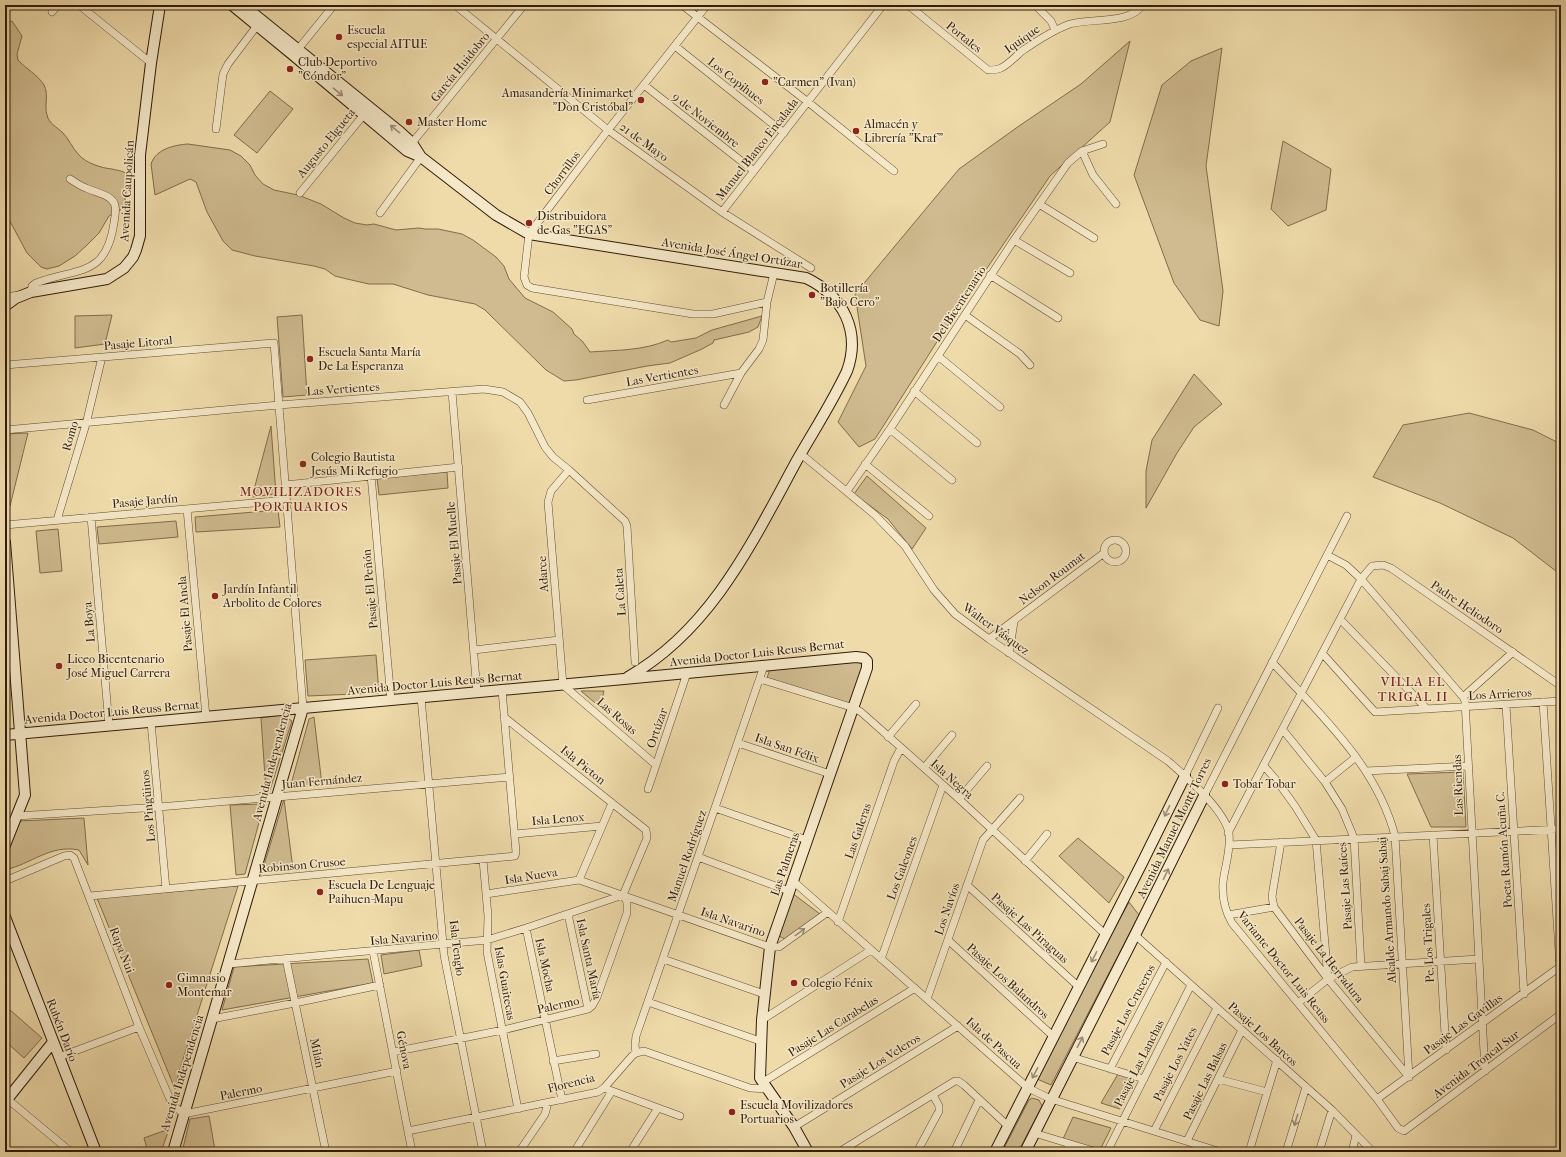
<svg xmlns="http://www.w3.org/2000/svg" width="1566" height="1157" font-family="'IM FELL French Canon',serif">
  <rect width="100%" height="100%" fill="#efdbaa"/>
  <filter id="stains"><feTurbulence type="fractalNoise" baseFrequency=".005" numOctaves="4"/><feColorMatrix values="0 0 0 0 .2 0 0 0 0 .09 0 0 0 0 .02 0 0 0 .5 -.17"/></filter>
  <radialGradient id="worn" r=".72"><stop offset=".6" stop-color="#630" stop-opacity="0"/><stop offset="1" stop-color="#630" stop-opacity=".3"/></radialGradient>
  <!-- green -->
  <path fill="#cfbb8f" stroke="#806c4c" d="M12,21L22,36L17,54L18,60C26,69 37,74 44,85C49,94 44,106 47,115C49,124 57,127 63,133C69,139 72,148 79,155C86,163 101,168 112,169C119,171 122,170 128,175L124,208L109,216L99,233L86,246L75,256L59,266L47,269L41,267L27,253L5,212V24Z
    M1130,41L1110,122L1050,176L940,337L875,439L859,447L838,422L866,366L855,294L959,169L1019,126L1081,84Z
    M1222,48L1206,166L1223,291L1219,326L1200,320L1174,283L1134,175L1162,85L1191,61Z
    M270,91L293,109L257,153L234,135Z
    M1283,141L1331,169L1326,210L1288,226L1271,209Z
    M188,144L230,150L241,156L250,165L255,175L263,184L274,190L298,195L321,204L344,218L355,223L367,225L374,224L396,230L419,228L425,229H438L462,234L473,240L496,257L504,266L509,279L525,298L553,312L572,329L574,334L583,342L590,352C616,350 643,351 668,340L671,342L696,338L712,330L762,316L758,327L749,332L714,340L713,343L702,349L670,363L647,366L576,380L564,381L546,370L485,310L475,304L428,295L393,284H369L347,279L335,276L325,269L314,266L255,256L232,250L223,241L207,212L196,182L190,179L155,195L151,164C156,149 174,145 188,144Z
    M112,315L105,344L75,348V316Z
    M302,315L307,395L283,397L277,317Z
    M1194,374L1222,404L1194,427L1177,453L1146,508V471L1152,440Z
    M1469,413L1533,430L1561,444V575L1513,538L1440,503L1373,477L1403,425Z
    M271,426L276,494L252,497Z
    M28,433L10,506L5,466V434Z
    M447,472L448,488L379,495L377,478Z
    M867,476L926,528L912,549L888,519L854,494Z
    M278,510L280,527L196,532L195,517Z
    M176,521L178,537L99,544L97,527Z
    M58,529L62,571L40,573L36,531Z
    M376,655L379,693L308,696L305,660Z
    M855,662H859L863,665L850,705L767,678L770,669Z
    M581,691H604L600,707Z
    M282,715L292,721L270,790L266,792L261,718Z
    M314,717L322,785L290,788L309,719Z
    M1463,772L1466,827H1431L1407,774Z
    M284,799L293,869L262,872Z
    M264,804L245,874L236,875L230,805Z
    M84,818L88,865L79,850C51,844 31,864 5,870V858L19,821Z
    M1078,838L1124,877L1109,903L1059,856Z
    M238,886L179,1072L175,1089L97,898Z
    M792,893L820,914L785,939L777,935Z
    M1129,902L1139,915L1051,1085L1037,1079L1080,993Z
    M419,950L422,966L384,974L381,955Z
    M368,959L373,983L222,1010L234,967Z
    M9,1009L42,1038L24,1058L5,1041V1014Z
    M1118,1074L1136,1079L1120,1109L1101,1103Z
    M1032,1098L1039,1100L1042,1106L1018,1152H1002L1029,1100Z
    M209,1116L215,1150L201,1152H182L190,1119Z
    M1073,1117L1111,1128L1100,1150L1063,1139Z
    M169,1129L161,1152H148L144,1138Z"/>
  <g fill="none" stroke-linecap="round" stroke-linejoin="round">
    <defs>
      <path id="street" d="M79,5L151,63
        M455,5L608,130L722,212L811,268
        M682,5L808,102L894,171
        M707,5L608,130L529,234L524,277L527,285L532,288L693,314H713L767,302
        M908,5L988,70C992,70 997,70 1001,68C1008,65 1016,56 1022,51C1038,40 1053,30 1070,24C1090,18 1132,24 1142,5
        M1035,5L1051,21L1055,30
        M52,12L58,5
        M675,46L784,133
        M295,53L334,5
        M644,85L754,171
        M216,129L223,74L228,64L259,23
        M412,143L524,5
        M1082,151L1093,175L1116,204
        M300,193L366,112
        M1039,204L1094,238
        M722,212L883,5
        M380,213L421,157
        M1014,240L1070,273
        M990,275L1058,318
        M31,292L32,286L36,283C78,267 106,278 114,223C115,215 118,205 111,199C104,193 94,192 86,188C80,186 75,182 70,179
        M5,297L19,295
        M965,315L1020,354L1030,365
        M938,356L1000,407
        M5,365L274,343L303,708
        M914,391L977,443
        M452,392L477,692
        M587,400L741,373L759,349L763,340L767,302L774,273
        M724,405L741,373
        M890,429L952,480
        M5,430L279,405L484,389L503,392L520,402L528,413L545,447L553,457L569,470L625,521L627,526L635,662
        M801,454L875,515L905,546L934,590L955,614L989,639L1168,761C1186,777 1224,809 1229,833C1231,850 1225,866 1223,882C1222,896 1225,911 1232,923L1377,1099L1398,1128L1404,1131L1561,1014
        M865,464L929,516
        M569,470L551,491L548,502L563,685L656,765
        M371,475L391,700
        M285,485L459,467
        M847,491L890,429L1014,240L1068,163L1082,151L1103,144
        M187,509L206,717
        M91,517L109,725
        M57,520L86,424L102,357
        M5,525L286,500
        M1104 551a11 11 0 1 1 22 0a11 11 0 1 1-22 0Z
        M1327,555L1346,565L1361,579L1463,697L1465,701L1485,1071
        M1340,619L1427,709
        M989,639L1104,553
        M474,650L559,640
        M1009,653L1014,622
        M1322,653L1375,712L1561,701
        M1272,662C1320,714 1377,766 1395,836L1409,1077
        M760,679L854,708L861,712L959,799L1106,935
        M421,697L444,955L483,1152
        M1463,697L1513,652
        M1543,702L1560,967
        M1506,705L1524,994
        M504,717L646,830L647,838L623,895
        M151,722L166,889
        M1283,730L1325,782L1342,809L1354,838L1361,966
        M888,737L916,704
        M738,743L830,774
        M1264,766L1277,781L1295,806L1316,840L1328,979
        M924,768L952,735
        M1366,771L1468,766
        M1185,776L1218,708
        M1325,782L1356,757
        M648,789L687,673
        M1204,796L1347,516
        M959,799L987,766
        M715,808L807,840
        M17,816L159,807L510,777
        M1228,833L1361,579L1372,566L1383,565L1391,568L1561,686
        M515,834L602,826
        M1433,835L1446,1050
        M1281,842L1273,890L1272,897L1274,907L1328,979L1409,1077
        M1229,845L1561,829
        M698,857L789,891
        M483,860L488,916L487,952L518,1109
        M1025,861L1047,834
        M579,880L612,803
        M5,881L64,856L70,855L74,858L139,1027L169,1097L174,1106L184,1114L397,1071
        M793,881L1028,1088L1051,1099L1221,1152
        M967,885L1079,987
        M486,894L579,880L770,947H779L828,912
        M90,896L515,856L516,852L502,690
        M568,914L588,1009
        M1228,915L1274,907
        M838,922L894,761L901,748
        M526,928L562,1100
        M1135,935L1332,1110L1373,1152
        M948,940L1054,1037
        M373,951L412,1152
        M286,959L326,1152
        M663,959L764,994
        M881,959L943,785
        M228,964L487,940L526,928L623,895
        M927,999L983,840L1020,798
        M648,1002L760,1041
        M1298,1003L1328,979L1352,967L1478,959
        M212,1019L295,1003L380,985
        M762,1020L871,950
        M393,1052L503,1030L588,1009L592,1006L597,997L627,913V902L623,895
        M636,1053L635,1045L636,1036L764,666
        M59,1057L139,1027
        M1072,1057L1144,1079
        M553,1061L596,1054
        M1110,1069L1166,962
        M1218,1079L1267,1092
        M763,1082L915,988
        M604,1088L680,1116
        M5,1097L71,1152
        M1377,1099L1561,966
        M794,1127L958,1026
        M408,1131L598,1092L604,1088L632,1056L636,1053L644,1051L750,1088L768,1089
        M1154,1131L1217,1008
        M1034,1133L1097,1152
        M1187,1141L1242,1030
        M519,1152L545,1114L548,1103
        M574,1152L612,1091
        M630,1152L658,1108
        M839,1152L955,1081H958L964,1085L1008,1126
        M917,1152L939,1111V1106L933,1095
        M954,1152L979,1100
        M1066,1152L1070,1144
        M1107,1152L1191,985
        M1249,1152L1277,1060
        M1286,1152L1306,1087
        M1319,1152L1332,1110
        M1352,1152L1356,1135"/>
      <path id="secondary" d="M232,5L293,55L407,151L421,157L496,215L529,234L806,278C844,296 861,332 847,371C832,403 813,432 796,462C752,543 711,630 628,677
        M243,5L400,132L412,143L421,157
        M5,306L16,298L31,292L107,279L124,268L133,257L136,250L140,236V155L151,63L160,5
        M5,542L25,795L5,845
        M5,735L624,679L856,657L864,658L867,661V668L770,947L762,1020L760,1078L794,1127L808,1152
        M5,917L96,1152
        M5,1102L53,1042
        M173,1152L303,708
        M995,1152L1142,863L1185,776
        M1025,1152L1135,935L1204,796"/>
    </defs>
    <!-- street casing -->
    <use href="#street" stroke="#604c32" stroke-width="8"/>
    <!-- secondary casing -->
    <use href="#secondary" stroke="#301c0a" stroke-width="12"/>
    <!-- street -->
    <use href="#street" stroke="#f5e8c8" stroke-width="7"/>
    <!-- secondary -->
    <use href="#secondary" stroke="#f5e8c8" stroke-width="10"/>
  </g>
  <!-- one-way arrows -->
  <defs><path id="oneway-shaft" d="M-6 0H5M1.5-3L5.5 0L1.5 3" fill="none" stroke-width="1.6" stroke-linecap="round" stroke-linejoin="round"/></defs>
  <g stroke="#9c8c72">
    <use href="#oneway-shaft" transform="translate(338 92) rotate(40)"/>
    <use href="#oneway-shaft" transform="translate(395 129) rotate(-141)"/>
    <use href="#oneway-shaft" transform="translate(1167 811) rotate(116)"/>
    <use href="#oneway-shaft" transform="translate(1166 874) rotate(-64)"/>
    <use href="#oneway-shaft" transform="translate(800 932) rotate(-36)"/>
    <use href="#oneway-shaft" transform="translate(1094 957) rotate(117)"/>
    <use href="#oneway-shaft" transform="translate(1080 1042) rotate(-63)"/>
    <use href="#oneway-shaft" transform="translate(1035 1073) rotate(117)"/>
    <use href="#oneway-shaft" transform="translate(1296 1120) rotate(107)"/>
  </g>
  <!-- markers -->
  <g fill="#8f2418" stroke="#f5e8c8" stroke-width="1.5">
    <circle cx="339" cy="37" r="4"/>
    <circle cx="290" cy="69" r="4"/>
    <circle cx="765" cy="82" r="4"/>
    <circle cx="641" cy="100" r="4"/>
    <circle cx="409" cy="122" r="4"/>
    <circle cx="856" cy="131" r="4"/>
    <circle cx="529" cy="223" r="4"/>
    <circle cx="812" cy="295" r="4"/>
    <circle cx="310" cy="359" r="4"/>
    <circle cx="303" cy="464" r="4"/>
    <circle cx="215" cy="596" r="4"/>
    <circle cx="59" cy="666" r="4"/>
    <circle cx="1225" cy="784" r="4"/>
    <circle cx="320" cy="892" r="4"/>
    <circle cx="794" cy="983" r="4"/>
    <circle cx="169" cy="985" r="4"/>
    <circle cx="732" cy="1112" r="4"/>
  </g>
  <g text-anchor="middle" stroke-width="3" stroke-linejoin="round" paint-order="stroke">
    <!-- poi labels -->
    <g font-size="12" fill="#301c0a" stroke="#f5e8c8" text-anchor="start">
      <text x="347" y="34">Escuela<tspan x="347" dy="14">especial AITUE</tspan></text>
      <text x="298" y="66">Club Deportivo<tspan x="298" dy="14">"Cóndor"</tspan></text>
      <text x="773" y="86">"Carmen" (Ivan)</text>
      <text x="633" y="97" text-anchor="end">Amasandería Minimarket<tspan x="633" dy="14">"Don Cristóbal"</tspan></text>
      <text x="417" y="126">Master Home</text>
      <text x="864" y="128">Almacén y<tspan x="864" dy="14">Librería "Kraf"</tspan></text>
      <text x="537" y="220">Distribuidora<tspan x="537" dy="14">de Gas "EGAS"</tspan></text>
      <text x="820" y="292">Botillería<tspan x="820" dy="14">"Bajo Cero"</tspan></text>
      <text x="318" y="356">Escuela Santa María<tspan x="318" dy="14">De La Esperanza</tspan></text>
      <text x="311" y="461">Colegio Bautista<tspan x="311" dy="14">Jesús Mi Refugio</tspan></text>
      <text x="223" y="593">Jardín Infantil<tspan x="223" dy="14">Arbolito de Colores</tspan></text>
      <text x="67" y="663">Liceo Bicentenario<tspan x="67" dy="14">José Miguel Carrera</tspan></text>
      <text x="1233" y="788">Tobar Tobar</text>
      <text x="328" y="889">Escuela De Lenguaje<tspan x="328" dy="14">Paihuen-Mapu</tspan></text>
      <text x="177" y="982">Gimnasio<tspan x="177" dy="14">Montemar</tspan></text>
      <text x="802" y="987">Colegio Fénix</text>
      <text x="740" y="1109">Escuela Movilizadores<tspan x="740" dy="14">Portuarios</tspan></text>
    </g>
    <!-- street labels -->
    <g font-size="12" fill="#301c0a" stroke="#f5e8c8">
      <text transform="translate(964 37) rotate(39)" y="4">Portales</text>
      <text transform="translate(1022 39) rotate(-35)" y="4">Iquique</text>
      <text transform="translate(460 67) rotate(-51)" y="4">García Huidobro</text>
      <text transform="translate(736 81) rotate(38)" y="4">Los Copihues</text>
      <text transform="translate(706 120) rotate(38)" y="4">9 de Noviembre</text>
      <text transform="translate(644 142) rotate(36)" y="4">21 de Mayo</text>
      <text transform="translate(326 143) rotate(-51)" y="4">Augusto Elgueta</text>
      <text transform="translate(757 149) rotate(-52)" y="4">Manuel Blanco Encalada</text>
      <text transform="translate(562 173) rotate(-53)" y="4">Chorrillos</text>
      <text transform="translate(127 191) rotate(-87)" y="4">Avenida Caupolicán</text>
      <text transform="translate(732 253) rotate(9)" y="4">Avenida José Ángel Ortúzar</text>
      <text transform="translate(959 304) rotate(-57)" y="4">Del Bicentenario</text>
      <text transform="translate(138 343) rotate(-5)" y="4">Pasaje Litoral</text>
      <text transform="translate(662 376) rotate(-10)" y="4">Las Vertientes</text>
      <text transform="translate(343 389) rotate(-4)" y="4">Las Vertientes</text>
      <text transform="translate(70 436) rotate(-74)" y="4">Romo</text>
      <text transform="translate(145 501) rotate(-5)" y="4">Pasaje Jardín</text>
      <text transform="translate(454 543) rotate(-95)" y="4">Pasaje El Muelle</text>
      <text transform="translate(543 574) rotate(-94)" y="4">Adarce</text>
      <text transform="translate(1052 578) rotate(-37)" y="4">Nelson Roumat</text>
      <text transform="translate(370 589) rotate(-95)" y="4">Pasaje El Peñón</text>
      <text transform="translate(620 592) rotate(-94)" y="4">La Caleta</text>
      <text transform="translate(1467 607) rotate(34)" y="4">Padre Heliodoro</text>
      <text transform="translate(185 614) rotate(-95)" y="4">Pasaje El Ancla</text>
      <text transform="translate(89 622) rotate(-95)" y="4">La Boya</text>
      <text transform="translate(996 629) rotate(36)" y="4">Walter Vásquez</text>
      <text transform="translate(757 653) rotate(-6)" y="4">Avenida Doctor Luis Reuss Bernat</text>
      <text transform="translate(435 683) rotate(-5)" y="4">Avenida Doctor Luis Reuss Bernat</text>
      <text transform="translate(1500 694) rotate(-3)" y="4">Los Arrieros</text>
      <text transform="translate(112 712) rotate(-5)" y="4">Avenida Doctor Luis Reuss Bernat</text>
      <text transform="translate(617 716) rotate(41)" y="4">Las Rosas</text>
      <text transform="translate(657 728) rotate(-71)" y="4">Ortúzar</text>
      <text transform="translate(787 748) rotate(19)" y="4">Isla San Félix</text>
      <text transform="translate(272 762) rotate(-75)" y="4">Avenida Independencia</text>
      <text transform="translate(583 765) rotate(39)" y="4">Isla Picton</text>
      <text transform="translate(952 779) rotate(42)" y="4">Isla Negra</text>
      <text transform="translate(322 781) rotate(-5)" y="4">Juan Fernández</text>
      <text transform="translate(1458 785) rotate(-92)" y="4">Las Riendas</text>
      <text transform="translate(148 806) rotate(-95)" y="4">Los Pingüinos</text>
      <text transform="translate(558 819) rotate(-5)" y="4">Isla Lenox</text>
      <text transform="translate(1174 828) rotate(-64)" y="4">Avenida Manuel Montt Torres</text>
      <text transform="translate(858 831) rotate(-71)" y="4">Las Galeras</text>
      <text transform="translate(1504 850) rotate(-94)" y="4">Poeta Ramón Acuña C.</text>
      <text transform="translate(687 856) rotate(-71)" y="4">Manuel Rodríguez</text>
      <text transform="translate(785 864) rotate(-71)" y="4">Las Palmeras</text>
      <text transform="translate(302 865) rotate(-5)" y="4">Robinson Crusoe</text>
      <text transform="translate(902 868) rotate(-70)" y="4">Los Galeones</text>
      <text transform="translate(531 876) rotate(-9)" y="4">Isla Nueva</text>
      <text transform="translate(1345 886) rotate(-94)" y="4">Pasaje Las Raíces</text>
      <text transform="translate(947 909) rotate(-71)" y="4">Los Navíos</text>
      <text transform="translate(1387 910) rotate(-94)" y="4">Alcalde Armando Sabaj Sabaj</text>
      <text transform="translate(733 922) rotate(19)" y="4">Isla Navarino</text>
      <text transform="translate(1030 928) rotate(42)" y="4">Pasaje Las Piraguas</text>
      <text transform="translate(404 938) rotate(-5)" y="4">Isla Navarino</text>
      <text transform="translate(1428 943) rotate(-93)" y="4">Pe. Los Trigales</text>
      <text transform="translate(457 948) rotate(83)" y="4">Isla Tenglo</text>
      <text transform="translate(122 950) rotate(69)" y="4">Rapa Nui</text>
      <text transform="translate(589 959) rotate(78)" y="4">Isla Santa María</text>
      <text transform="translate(1329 960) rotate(52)" y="4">Pasaje La Herradura</text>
      <text transform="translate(545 965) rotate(78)" y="4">Isla Mocha</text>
      <text transform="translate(1284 967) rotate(51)" y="4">Variante Doctor Luis Reuss</text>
      <text transform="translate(1008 981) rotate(42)" y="4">Pasaje Los Balandros</text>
      <text transform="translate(505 983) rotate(80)" y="4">Islas Guaitecas</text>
      <text transform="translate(558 1005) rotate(-13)" y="4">Palermo</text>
      <text transform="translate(1128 1010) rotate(-62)" y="4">Pasaje Los Cruceros</text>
      <text transform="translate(1463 1024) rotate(-36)" y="4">Pasaje Las Gavillas</text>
      <text transform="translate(833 1026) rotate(-32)" y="4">Pasaje Las Carabelas</text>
      <text transform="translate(62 1030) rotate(69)" y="4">Rubén Darío</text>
      <text transform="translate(1263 1034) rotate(42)" y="4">Pasaje Los Barcos</text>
      <text transform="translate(994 1043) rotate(42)" y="4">Isla de Pascua</text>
      <text transform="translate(404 1050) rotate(79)" y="4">Génova</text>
      <text transform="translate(317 1053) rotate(78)" y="4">Milán</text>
      <text transform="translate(880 1061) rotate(-32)" y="4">Pasaje Los Veleros</text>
      <text transform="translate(1139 1063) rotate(-63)" y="4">Pasaje Las Lanchas</text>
      <text transform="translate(1175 1064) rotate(-63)" y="4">Pasaje Los Yates</text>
      <text transform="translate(1476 1064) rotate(-37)" y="4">Avenida Troncal Sur</text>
      <text transform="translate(182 1073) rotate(-73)" y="4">Avenida Independencia</text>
      <text transform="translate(1205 1081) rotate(-64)" y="4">Pasaje Las Balsas</text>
      <text transform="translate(571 1083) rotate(-14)" y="4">Florencia</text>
      <text transform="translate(241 1092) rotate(-11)" y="4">Palermo</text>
    </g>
    <!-- neighbourhood labels -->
    <g font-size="13" letter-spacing="1" fill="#7a1f14" stroke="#f5e8c8">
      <text x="301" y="496">MOVILIZADORES<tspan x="301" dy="15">PORTUARIOS</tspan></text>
      <text x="1413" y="686">VILLA EL<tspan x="1413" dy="15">TRIGAL II</tspan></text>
    </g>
  </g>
  <!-- margin -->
  <rect width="1566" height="1157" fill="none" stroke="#efdbaa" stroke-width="20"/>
  <rect x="6" y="6" width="1554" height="1145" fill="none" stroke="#301c0a" stroke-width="2"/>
  <rect x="10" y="10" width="1546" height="1137" fill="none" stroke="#301c0a"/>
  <rect width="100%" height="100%" filter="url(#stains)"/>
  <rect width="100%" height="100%" fill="url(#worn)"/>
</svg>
